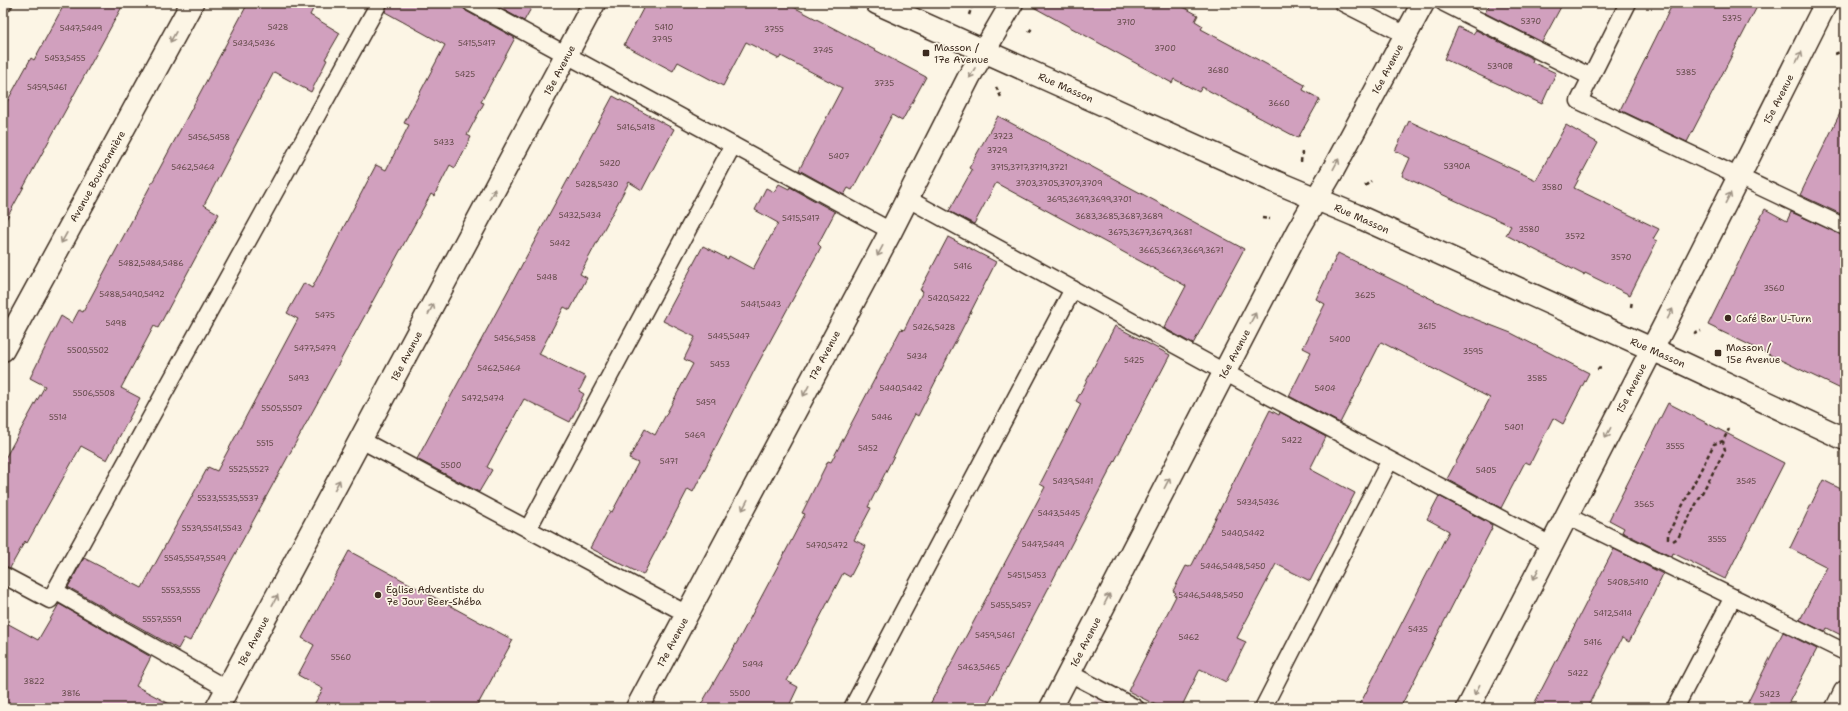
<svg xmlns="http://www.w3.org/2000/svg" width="1848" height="711" font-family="'Shantell Sans',sans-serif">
  <rect width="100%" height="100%" fill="#fcf5e5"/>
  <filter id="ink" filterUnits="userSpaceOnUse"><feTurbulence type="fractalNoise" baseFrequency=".025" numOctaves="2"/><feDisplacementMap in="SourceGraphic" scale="8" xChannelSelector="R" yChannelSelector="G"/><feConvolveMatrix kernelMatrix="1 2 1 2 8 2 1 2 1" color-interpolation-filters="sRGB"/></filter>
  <g filter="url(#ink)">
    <!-- built -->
    <path fill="#efdcd9" d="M1096,697L1116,708H1091Z"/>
    <!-- building -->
    <path fill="#d1a0be" stroke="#3b2a1e" d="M65,3H124L3,225V109L31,58L34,60Z
      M248,3H316L310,15L340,33L325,59L327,60L311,92L274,72L204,205L219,214L158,328L154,326L121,388L140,398L107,460L81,446L27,543L25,541L10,568L3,566V462L45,386L30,378L61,316L72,323L79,310L83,312Z
      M388,3H462L466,11L515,38L481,102L484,103L467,135L471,137L455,168L450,165L434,196L431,194L216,589H217L190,641L184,638L178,649L68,587L84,558L142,588L208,467L217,471L233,441L298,319L287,313L304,283L312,288L376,165L386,170L409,125L404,123L445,45L385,12Z
      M491,3H534L524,21Z
      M646,3H786L926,77L902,121L892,115L852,190L848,188L844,195L799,170L842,88L781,56L779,59L746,42L723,86L678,62L673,71L624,45Z
      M1026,3H1176L1198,15L1195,21L1203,26L1201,29L1305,85L1303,90L1320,99L1298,138L1202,87L1199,92L1174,79L1172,83Z
      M1490,3H1563L1542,42L1485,13Z
      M1673,3H1759L1687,142L1620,110Z
      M1458,27L1473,34L1476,30L1533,59L1532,62L1556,73L1542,104L1444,59Z
      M613,96L674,129L642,190L629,182L580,274L587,278L570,310L564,307L539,354L586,377L579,391L584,394L570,422L524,399L487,467L492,470L479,492L417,459Z
      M1845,103V216L1800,195Z
      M998,116L1244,249L1193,344L1164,328L1186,286L1090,234L996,183L974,224L949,211L972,170L969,168Z
      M1409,121L1536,180L1566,125L1598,143L1574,188L1659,229L1653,239L1657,241L1630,295L1585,273L1584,275L1506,235L1511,226L1402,176L1410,158L1395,151Z
      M779,184L789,189L790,187L835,212L818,244L821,247L755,369L693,492L688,489L643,575L590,548L610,511L612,512L638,463L629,459L645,429L655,435L693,364L684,359L695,337L663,321L703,246L728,259L729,256L753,269L778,223L755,210L766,188L774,192Z
      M1765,209L1787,221L1791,212L1845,236V391L1708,325Z
      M948,237L996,262L918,416L915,414L868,507L871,508L854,540L866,546L850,577L843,573L787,681L798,687L788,708H699L740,637L789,545L805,514L802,513L828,461L831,462L901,329L904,330L923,291L920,290Z
      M1338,253L1462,314L1511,333L1589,373L1563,424L1553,418L1530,464L1525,462L1501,508L1447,479L1490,398L1381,342L1340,423L1289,396L1311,352L1303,348L1325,304L1316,299Z
      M1115,326L1170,355L986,708H928L1045,487L1040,484L1081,404L1076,401Z
      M1668,403L1784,463L1725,579L1673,553L1672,557L1622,532L1624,528L1609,520Z
      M1270,410L1279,415L1280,412L1326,437L1310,469L1355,493L1310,581L1276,564L1237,638L1246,642L1226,682L1200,669L1181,708H1162L1128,691L1176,596L1174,595L1176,593L1173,591L1186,566L1189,567L1192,565Z
      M1823,480L1845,491V637L1827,628L1825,632L1800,620L1827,567L1790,548Z
      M1439,496L1492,525L1491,528H1492L1400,708H1358L1449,531L1427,519Z
      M1614,549L1663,574L1646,610L1629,642L1622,638L1587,708H1532Z
      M349,551L513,640L476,708H312L323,689L298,675L314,645L302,638Z
      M59,604L151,657L136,686L177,708H3V621L38,640Z
      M1783,632L1817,649L1786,708H1745Z"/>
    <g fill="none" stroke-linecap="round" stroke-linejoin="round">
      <defs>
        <path id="service" d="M471,3L891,231
          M1343,3L1406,35
          M1444,3L1591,77
          M1628,3L1579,101L1845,227
          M3,4L4,3
          M908,199L1250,386L1551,545
          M361,440L687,614
          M1567,516L1845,652
          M528,529L733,145
          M3,575L50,600L379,3
          M55,591L227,689
          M1069,673L1136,708
          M852,708L1073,289
          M1263,708L1390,460
          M1675,708L1733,597"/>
        <path id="minor" d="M3,350L192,3
          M217,708L594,3
          M637,708L891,231L969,77L1012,3
          M1051,708L1298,230L1332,172L1423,3
          M1468,708L1666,322L1826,3
          M1837,708L1845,692"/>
        <path id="tertiary" d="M877,3L1276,182L1355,215L1676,360L1845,439"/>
      </defs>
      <!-- service casing -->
      <use href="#service" stroke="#3b2a1e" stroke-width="19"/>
      <!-- minor casing -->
      <use href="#minor" stroke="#3b2a1e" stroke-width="25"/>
      <!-- tertiary casing -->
      <use href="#tertiary" stroke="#3b2a1e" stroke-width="25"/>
      <!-- path -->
      <path stroke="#3b2a1e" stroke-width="2.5" stroke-dasharray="4 3" stroke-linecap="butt" d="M969,15L973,3
        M1029,32L1033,27
        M1835,54L1845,50
        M996,87L1001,97
        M1301,162L1302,152
        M1365,186L1371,181
        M1262,218L1270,219
        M1631,307L1632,301
        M1694,334L1701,331
        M1597,369L1603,368
        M1668,539V534L1714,444L1723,441L1729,429
        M1673,541L1678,538L1725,450L1723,441"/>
      <!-- service -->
      <use href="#service" stroke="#fcf5e5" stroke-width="16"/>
      <!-- minor -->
      <use href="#minor" stroke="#fcf5e5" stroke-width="22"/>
      <!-- tertiary -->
      <use href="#tertiary" stroke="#fcf5e5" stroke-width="22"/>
    </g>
    <!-- one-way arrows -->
    <defs><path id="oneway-shaft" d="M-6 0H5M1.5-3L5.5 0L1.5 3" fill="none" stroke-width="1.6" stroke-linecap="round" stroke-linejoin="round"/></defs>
    <g stroke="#9c9082">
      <use href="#oneway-shaft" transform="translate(173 37) rotate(119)"/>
      <use href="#oneway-shaft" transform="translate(1799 57) rotate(-63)"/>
      <use href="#oneway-shaft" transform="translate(972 73) rotate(120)"/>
      <use href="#oneway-shaft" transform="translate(1336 164) rotate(-62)"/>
      <use href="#oneway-shaft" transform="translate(492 194) rotate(-62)"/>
      <use href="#oneway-shaft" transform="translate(1728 198) rotate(-63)"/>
      <use href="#oneway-shaft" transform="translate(64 238) rotate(119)"/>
      <use href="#oneway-shaft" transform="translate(880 251) rotate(118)"/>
      <use href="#oneway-shaft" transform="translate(431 309) rotate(-62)"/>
      <use href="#oneway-shaft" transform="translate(1670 314) rotate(-63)"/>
      <use href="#oneway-shaft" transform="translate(1253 318) rotate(-62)"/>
      <use href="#oneway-shaft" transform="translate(806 391) rotate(118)"/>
      <use href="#oneway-shaft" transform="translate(1608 433) rotate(117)"/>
      <use href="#oneway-shaft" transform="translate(1167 483) rotate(-63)"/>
      <use href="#oneway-shaft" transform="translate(337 485) rotate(-62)"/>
      <use href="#oneway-shaft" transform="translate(745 505) rotate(118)"/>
      <use href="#oneway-shaft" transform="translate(1536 574) rotate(117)"/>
      <use href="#oneway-shaft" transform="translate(1107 599) rotate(-63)"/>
      <use href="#oneway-shaft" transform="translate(275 600) rotate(-62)"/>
      <use href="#oneway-shaft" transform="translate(1477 690) rotate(117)"/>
    </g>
  </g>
  <!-- markers -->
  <g fill="#3b2a1e" stroke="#fcf5e5" stroke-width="1.5">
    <rect x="922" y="49" width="8" height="8" rx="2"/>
    <circle cx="1728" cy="318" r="4"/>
    <rect x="1714" y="349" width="8" height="8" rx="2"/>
    <circle cx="378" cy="595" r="4"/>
  </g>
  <g text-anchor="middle" stroke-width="3.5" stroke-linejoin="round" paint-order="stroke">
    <!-- number labels -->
    <g font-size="8" fill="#604846">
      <text x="1732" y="21">5375</text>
      <text x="1531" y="24">5370</text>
      <text x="1126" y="25">3710</text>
      <text x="278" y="30">5428</text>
      <text x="664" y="30">5410</text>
      <text x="81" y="31">5447,5449</text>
      <text x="774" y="32">3755</text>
      <text x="662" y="42">3795</text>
      <text x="254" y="46">5434,5436</text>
      <text x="477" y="46">5415,5417</text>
      <text x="1165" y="51">3700</text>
      <text x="823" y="53">3745</text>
      <text x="65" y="61">5453,5455</text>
      <text x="1500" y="69">5390B</text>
      <text x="1218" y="73">3680</text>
      <text x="1686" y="75">5385</text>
      <text x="465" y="77">5425</text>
      <text x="884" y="86">3735</text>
      <text x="47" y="90">5459,5461</text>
      <text x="1279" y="106">3660</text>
      <text x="636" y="130">5416,5418</text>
      <text x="1003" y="139">3723</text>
      <text x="209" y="140">5456,5458</text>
      <text x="444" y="145">5433</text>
      <text x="997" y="153">3729</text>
      <text x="839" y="159">5407</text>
      <text x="610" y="166">5420</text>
      <text x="1457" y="169">5390A</text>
      <text x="193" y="170">5462,5464</text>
      <text x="1029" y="170">3715,3717,3719,3721</text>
      <text x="1059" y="186">3703,3705,3707,3709</text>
      <text x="597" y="187">5428,5430</text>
      <text x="1552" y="190">3580</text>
      <text x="1089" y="202">3695,3697,3699,3701</text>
      <text x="580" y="218">5432,5434</text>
      <text x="1119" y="219">3683,3685,3687,3689</text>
      <text x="801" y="221">5415,5417</text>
      <text x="1529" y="232">3580</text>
      <text x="1150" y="235">3675,3677,3679,3681</text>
      <text x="1575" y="239">3572</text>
      <text x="560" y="246">5442</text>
      <text x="1181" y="253">3665,3667,3669,3671</text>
      <text x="1621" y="260">3570</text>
      <text x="151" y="266">5482,5484,5486</text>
      <text x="963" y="269">5416</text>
      <text x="547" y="280">5448</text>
      <text x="1774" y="291">3560</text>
      <text x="132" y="297">5488,5490,5492</text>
      <text x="1365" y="298">3625</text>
      <text x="949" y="301">5420,5422</text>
      <text x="761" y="307">5441,5443</text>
      <text x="325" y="318">5475</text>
      <text x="116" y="326">5498</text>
      <text x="1427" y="329">3615</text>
      <text x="934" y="330">5426,5428</text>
      <text x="729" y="339">5445,5447</text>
      <text x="515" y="341">5456,5458</text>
      <text x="1340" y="342">5400</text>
      <text x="315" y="351">5477,5479</text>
      <text x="88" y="353">5500,5502</text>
      <text x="1473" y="354">3595</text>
      <text x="917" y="359">5434</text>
      <text x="1134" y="363">5425</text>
      <text x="720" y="367">5453</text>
      <text x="499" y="371">5462,5464</text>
      <text x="299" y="381">5493</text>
      <text x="1537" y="381">3585</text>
      <text x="901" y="391">5440,5442</text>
      <text x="1325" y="391">5404</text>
      <text x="94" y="396">5506,5508</text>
      <text x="483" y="401">5472,5474</text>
      <text x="706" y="405">5459</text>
      <text x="282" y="411">5505,5507</text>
      <text x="58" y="420">5514</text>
      <text x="882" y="420">5446</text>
      <text x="1514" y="430">5401</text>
      <text x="695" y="438">5469</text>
      <text x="1292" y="443">5422</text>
      <text x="265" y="446">5515</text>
      <text x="1675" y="449">3555</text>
      <text x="868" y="451">5452</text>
      <text x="669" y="464">5471</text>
      <text x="451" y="468">5500</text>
      <text x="249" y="472">5525,5527</text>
      <text x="1486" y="473">5405</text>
      <text x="1073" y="484">5439,5441</text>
      <text x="1746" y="484">3545</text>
      <text x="228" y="501">5533,5535,5537</text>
      <text x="1258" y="505">5434,5436</text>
      <text x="1644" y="507">3565</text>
      <text x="1059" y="516">5443,5445</text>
      <text x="212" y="531">5539,5541,5543</text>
      <text x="1243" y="536">5440,5442</text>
      <text x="1717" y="542">3555</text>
      <text x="1043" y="547">5447,5449</text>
      <text x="827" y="548">5470,5472</text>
      <text x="195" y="561">5545,5547,5549</text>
      <text x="1233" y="569">5446,5448,5450</text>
      <text x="1027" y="578">5451,5453</text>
      <text x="1628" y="585">5408,5410</text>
      <text x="181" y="593">5553,5555</text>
      <text x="1211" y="598">5446,5448,5450</text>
      <text x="1011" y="608">5455,5457</text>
      <text x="1613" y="616">5412,5414</text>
      <text x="162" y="622">5557,5559</text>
      <text x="1418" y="632">5435</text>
      <text x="995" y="638">5459,5461</text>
      <text x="1189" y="640">5462</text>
      <text x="1593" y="645">5416</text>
      <text x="341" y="660">5560</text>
      <text x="753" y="667">5494</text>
      <text x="979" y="670">5463,5465</text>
      <text x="1578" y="676">5422</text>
      <text x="34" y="684">3822</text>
      <text x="71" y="696">3816</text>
      <text x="740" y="696">5500</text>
      <text x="1770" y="697">5423</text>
    </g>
    <!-- poi labels -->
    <g font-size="10" fill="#3b2a1e" stroke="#fcf5e5" text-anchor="start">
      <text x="934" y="51">Masson /<tspan x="934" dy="12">17e Avenue</tspan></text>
      <text x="1736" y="322">Café Bar U-Turn</text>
      <text x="1726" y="351">Masson /<tspan x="1726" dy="12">15e Avenue</tspan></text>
      <text x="386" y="593">Église Adventiste du<tspan x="386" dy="12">7e Jour Beer-Shéba</tspan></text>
    </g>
    <!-- street labels -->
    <g font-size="10" fill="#3b2a1e" stroke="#fcf5e5">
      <text transform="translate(1387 69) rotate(-62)" y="4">16e Avenue</text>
      <text transform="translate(559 70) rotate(-62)" y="4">18e Avenue</text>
      <text transform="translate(1066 87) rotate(24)" y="4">Rue Masson</text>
      <text transform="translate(1778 99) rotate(-63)" y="4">15e Avenue</text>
      <text transform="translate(97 176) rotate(-61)" y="4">Avenue Bourbonnière</text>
      <text transform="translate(1362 218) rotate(24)" y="4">Rue Masson</text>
      <text transform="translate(1658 352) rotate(24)" y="4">Rue Masson</text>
      <text transform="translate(1234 354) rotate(-62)" y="4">16e Avenue</text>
      <text transform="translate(824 355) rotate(-62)" y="4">17e Avenue</text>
      <text transform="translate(406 356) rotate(-62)" y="4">18e Avenue</text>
      <text transform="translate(1631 388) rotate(-63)" y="4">15e Avenue</text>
      <text transform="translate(253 641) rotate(-62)" y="4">18e Avenue</text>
      <text transform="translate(672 642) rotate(-62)" y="4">17e Avenue</text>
      <text transform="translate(1085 642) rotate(-63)" y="4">16e Avenue</text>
    </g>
  </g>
  <!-- margin -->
  <rect width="1848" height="711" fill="none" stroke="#fcf5e5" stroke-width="16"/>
  <rect x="8" y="8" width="1832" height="695" fill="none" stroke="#3b2a1e" stroke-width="1.5" filter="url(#ink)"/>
</svg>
